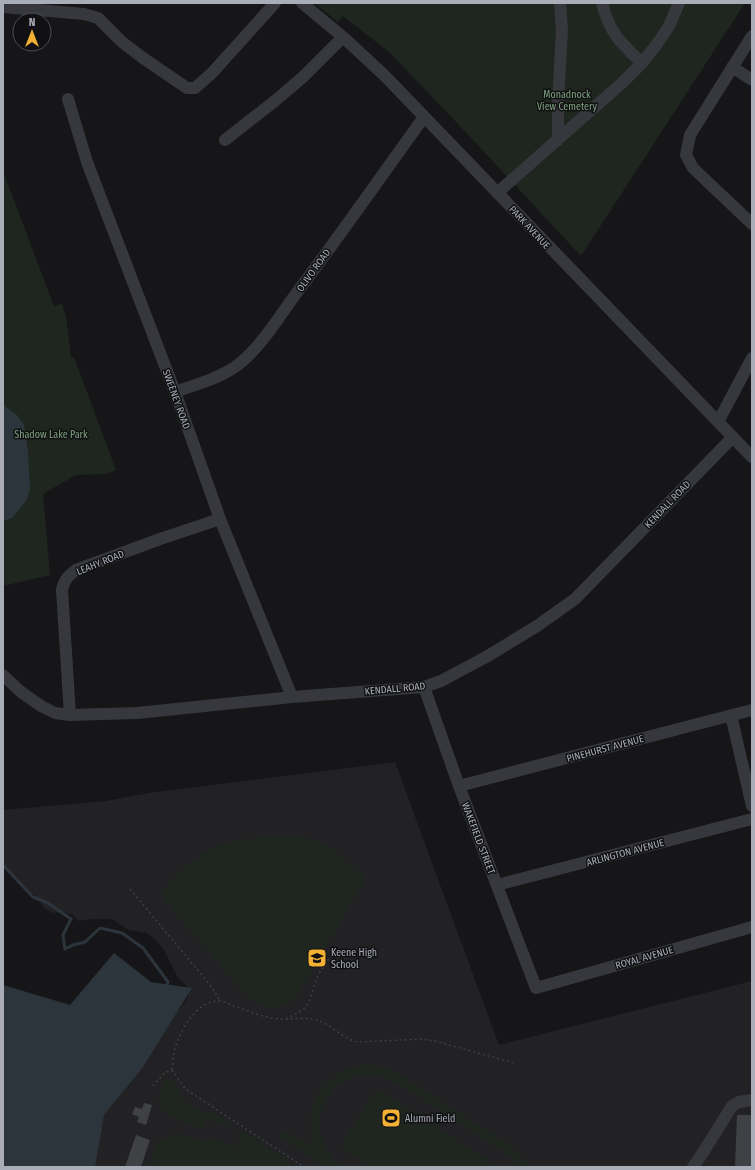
<svg xmlns="http://www.w3.org/2000/svg" width="755" height="1170" font-family="'Fira Sans Condensed',sans-serif">
  <rect width="100%" height="100%" fill="#161618"/>
  <!-- built -->
  <path fill="#222225" d="M395,762L499,1045L752,981V1167H88L98,1117L155,1036L182,1006L188,997L189,988L178,978L164,950L157,941L147,933L129,930L112,919H93L78,921L72,914L61,912L53,913L43,907L39,899L22,885L3,863V810L106,801L149,793Z"/>
  <!-- green -->
  <path fill="#1e261f" d="M314,3H745L581,256L459,125L389,52L343,16L338,22Z
    M3,171L54,306L62,304L66,316L71,358L74,357L116,470L106,474L76,475L43,494L50,575L3,586Z
    M276,836L309,838L332,849L366,878L301,989L293,1001L286,1005L267,1008L248,997L160,895L177,873L209,850L236,840Z
    M365,1065L384,1067L400,1075L508,1144L522,1156L529,1167H518L510,1156L503,1151L395,1082C336,1051 288,1129 344,1167H327L280,1137L285,1130L315,1148C300,1107 322,1071 365,1065Z
    M165,1076L182,1092L179,1098L205,1115L209,1110L240,1130L238,1131L207,1119L204,1129L172,1118L158,1104L163,1080Z
    M377,1089L499,1167H371L340,1147Z
    M243,1131L298,1167H149L157,1142L176,1133L206,1141L208,1137L236,1148Z"/>
  <!-- water -->
  <path fill="#2c353c" d="M3,405L17,415L24,425L28,451L30,489L26,501L12,518L3,521Z
    M114,953L151,982L192,988L143,1067L104,1115L95,1167H3V985L70,1005Z"/>
  <g fill="none" stroke-linecap="round" stroke-linejoin="round">
    <!-- stream -->
    <path stroke="#2c353c" stroke-width="3" d="M3,865L33,897L48,903L71,919L63,935L65,949L73,945L85,942L100,928L122,933L143,948L168,982L166,987"/>
  </g>
  <!-- building -->
  <path fill="#404145" d="M144,1103L152,1105L146,1125L137,1122L139,1117L132,1114L135,1107L142,1109Z
    M737,1115H752V1167H735Z
    M136,1135L150,1140L141,1167H125Z"/>
  <g fill="none" stroke-linecap="round" stroke-linejoin="round">
    <!-- path -->
    <path stroke="#3d3f44" stroke-width="1.5" stroke-dasharray="2 3" stroke-linecap="butt" d="M130,889L211,986L220,1001
      M286,1019L303,1010L309,1002L318,975L330,957L361,948
      M172,1070C173,1064 173,1058 174,1052C179,1032 196,1000 220,1001C226,1002 231,1005 237,1007C248,1011 260,1016 272,1018C287,1021 303,1016 317,1020C332,1025 342,1038 357,1042L422,1039L435,1041L514,1063
      M153,1086L165,1072L173,1071L183,1086L190,1092L304,1167"/>
    <!-- minor -->
    <path stroke="#37383d" stroke-width="12" d="M302,3L343,37L385,76L752,457
      M602,3C610,34 620,42 642,63
      M3,7L84,14L98,18L122,42L143,58L187,88H195L212,73L275,3
      M752,36L690,135L686,155L693,168L752,224
      M732,67L752,80
      M68,99L87,162L175,392L220,519L292,697
      M225,140L276,100L303,77L343,37
      M558,140V103L562,30L560,3
      M497,193L622,83L642,63L657,44L669,26L679,3
      M175,392C197,384 221,378 239,364C262,346 280,315 298,291C341,234 382,175 424,117
      M718,422L752,358
      M3,675L21,692L41,706L55,713L70,715L137,713L292,697L424,687L441,681L486,657L537,626L575,599L733,437
      M424,687L459,786L536,988L752,927
      M70,715L62,590C64,580 68,576 76,570L160,539L220,519
      M731,715L752,806
      M459,786L709,721L752,710
      M497,885L752,819
      M693,1167L702,1154L732,1106L739,1102L752,1100"/>
  </g>
  <!-- icons -->
  <defs>
    <symbol id="school-square" viewBox="-11 -11 22 22"><rect x="-9" y="-9" width="18" height="18" rx="4" fill="#f2b134" stroke="#111113"/><path d="M0-5L7-2L0 1L-7-2ZM-4 1L0 2.5L4 1V4Q0 6-4 4Z" fill="#111"/></symbol>
    <symbol id="stadium-square" viewBox="-11 -11 22 22"><rect x="-9" y="-9" width="18" height="18" rx="4" fill="#f2b134" stroke="#111113"/><path d="M0-5a6.5 5 0 1 0 0 10a6.5 5 0 1 0 0-10ZM-3.5-1.8h7v3.6h-7Z" fill="#111"/></symbol>
  </defs>
  <g fill-rule="evenodd">
    <use href="#school-square" x="306" y="947" width="22" height="22"/>
    <use href="#stadium-square" x="380" y="1107" width="22" height="22"/>
  </g>
  <g text-anchor="middle" stroke-width="3" stroke-linejoin="round" paint-order="stroke">
    <!-- park labels -->
    <g font-size="10" fill="#7fa381" stroke="#111113">
      <text x="567" y="98">Monadnock<tspan x="567" dy="12">View Cemetery</tspan></text>
      <text x="51" y="438">Shadow Lake Park</text>
    </g>
    <!-- street labels -->
    <g font-size="10" fill="#a8adb8" stroke="#111113">
      <text transform="translate(530 227) rotate(47)" y="4">PARK AVENUE</text>
      <text transform="translate(313 270) rotate(-54)" y="4">OLIVO ROAD</text>
      <text transform="translate(177 399) rotate(70)" y="4">SWEENEY ROAD</text>
      <text transform="translate(667 504) rotate(-46)" y="4">KENDALL ROAD</text>
      <text transform="translate(100 562) rotate(-22)" y="4">LEAHY ROAD</text>
      <text transform="translate(395 688) rotate(-5)" y="4">KENDALL ROAD</text>
      <text transform="translate(605 748) rotate(-15)" y="4">PINEHURST AVENUE</text>
      <text transform="translate(479 838) rotate(69)" y="4">WAKEFIELD STREET</text>
      <text transform="translate(625 852) rotate(-15)" y="4">ARLINGTON AVENUE</text>
      <text transform="translate(644 957) rotate(-16)" y="4">ROYAL AVENUE</text>
    </g>
    <!-- poi labels -->
    <g font-size="10" fill="#a8adb8" stroke="#111113" text-anchor="start">
      <text x="331" y="956">Keene High<tspan x="331" dy="12">School</tspan></text>
      <text x="405" y="1122">Alumni Field</text>
    </g>
  </g>
  <!-- border -->
  <rect width="755" height="1170" fill="none" stroke="#a8adb8" stroke-width="8"/>
  <!-- north arrow -->
  <g transform="translate(32 32)"><circle r="19" fill="#111113" stroke="#4d4f55"/>
  <path d="M0-3L7 15L0 10L-7 15Z" fill="#f2b134"/>
  <text y="-6" font-size="11" font-weight="bold" text-anchor="middle" fill="#a8adb8">N</text>
  </g>
</svg>
